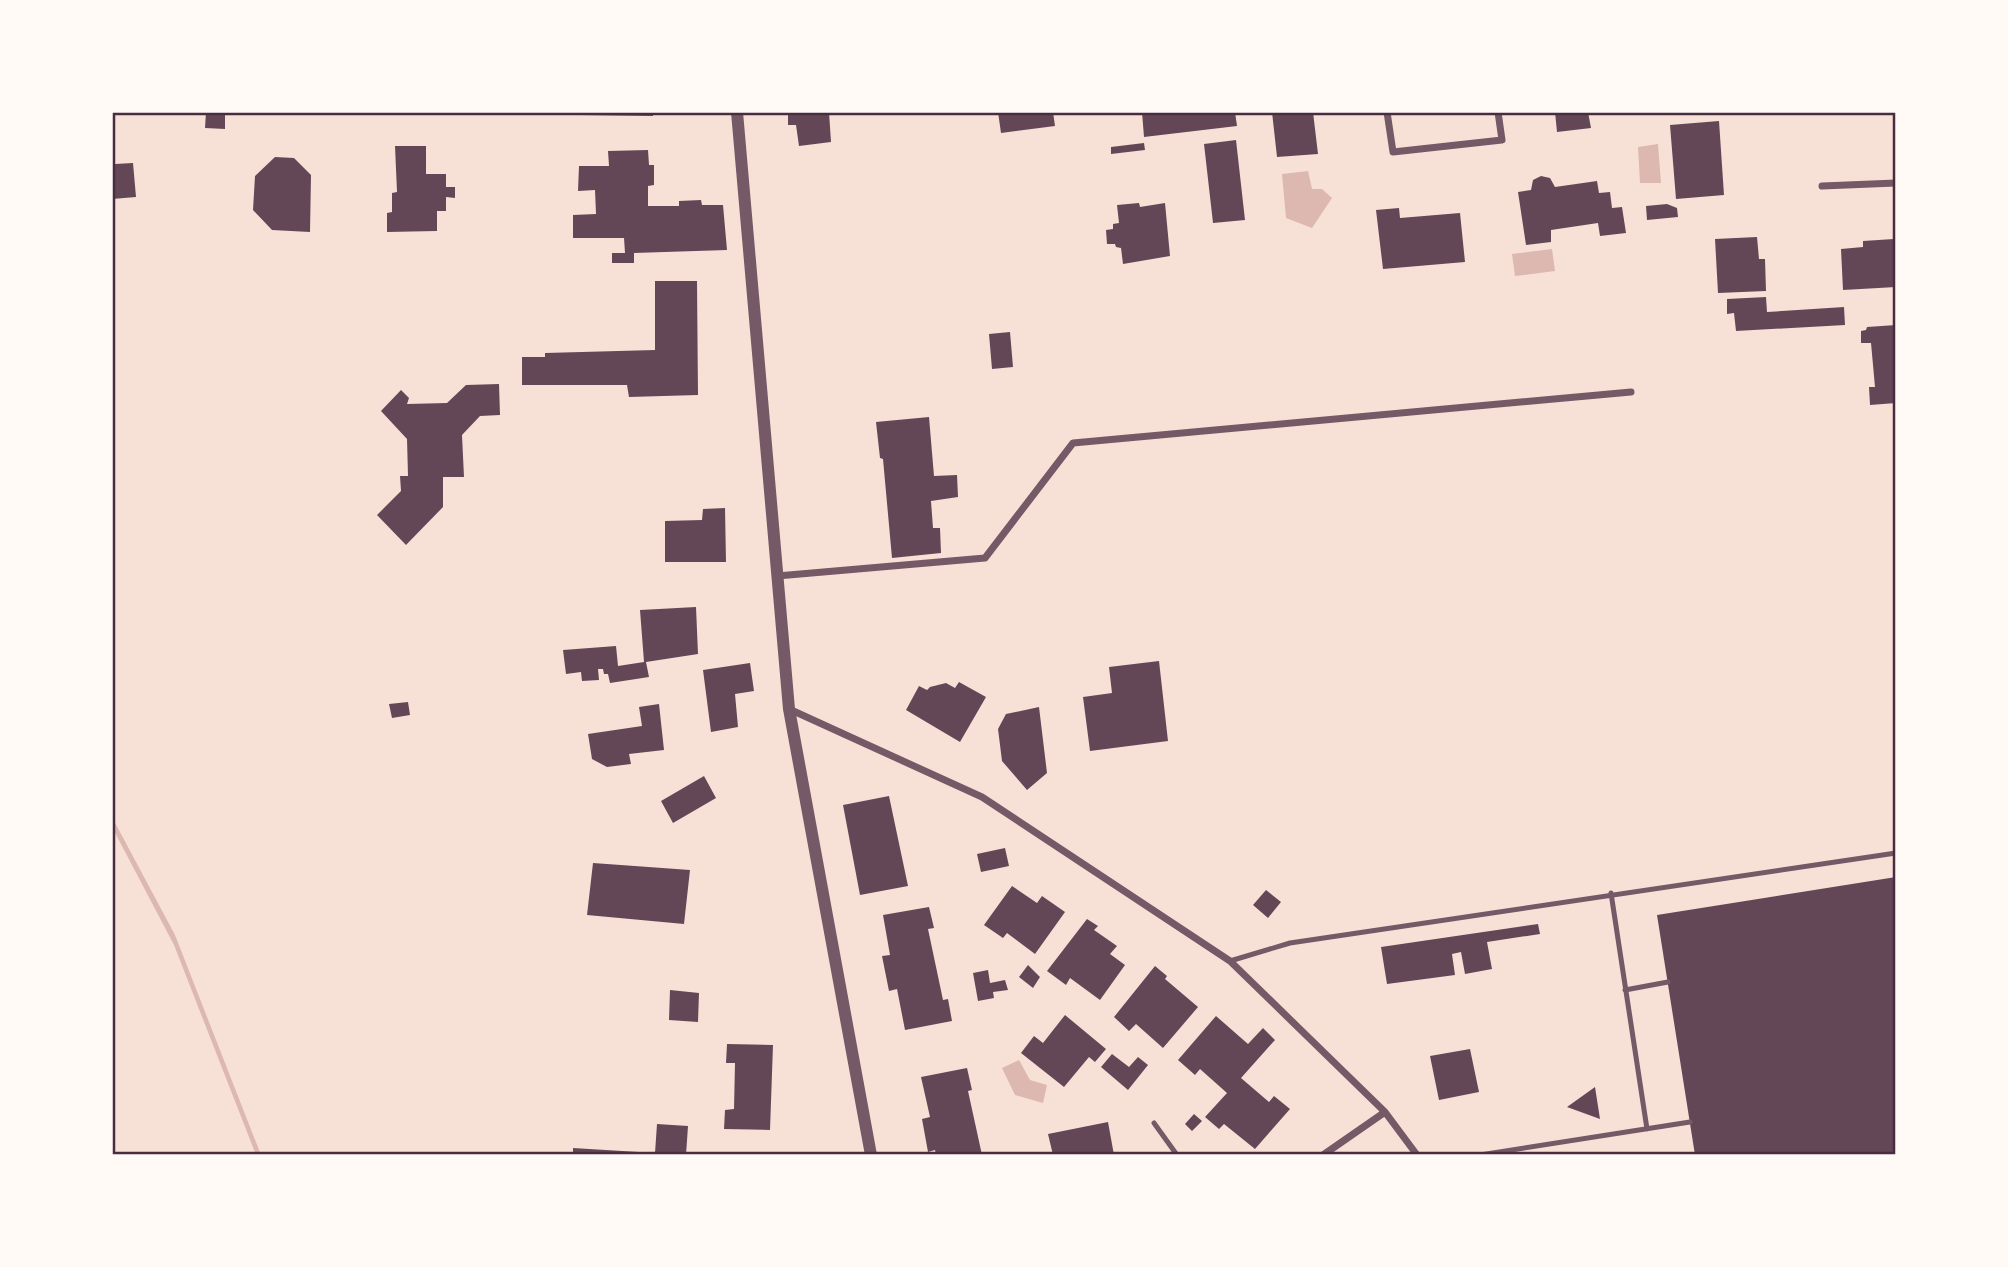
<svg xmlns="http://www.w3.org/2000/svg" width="2008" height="1267" font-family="'Golos Text',sans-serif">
  <rect width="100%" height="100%" fill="#f7e1d7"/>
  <!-- water -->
  <path fill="#dcb8b0" d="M1658,144L1661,183H1640L1638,147Z
    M1308,171L1312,189H1322L1332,198L1312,228L1286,218L1282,174Z
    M1552,249L1555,271L1515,276L1512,254Z
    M112,817L175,935L261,1155H256L174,945L112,827Z
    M1019,1060L1030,1080L1047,1085L1043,1103L1015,1095L1002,1068Z"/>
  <!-- building -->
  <path fill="#644757" d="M206,112H225V129L205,128Z
    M506,112H653V116L506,114Z
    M788,112H829L831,142L799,146L796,125H788Z
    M998,112H1053L1055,126L1001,133Z
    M1142,112H1235L1237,126L1144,137Z
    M1272,112H1313L1318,154L1277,157Z
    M1555,112H1588L1591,128L1557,132Z
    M1719,121L1724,195L1676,199L1670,125Z
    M1236,140L1245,220L1213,223L1204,144Z
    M1144,143L1145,150L1111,154V147Z
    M395,146H426V174H446V187H455V198L446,197V211H437V231L387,232V213L392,212V193L397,192Z
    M648,150L649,165H654V185L648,186V206H679V201L701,200L702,205H723L727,250L634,253V263H612V253H625L624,238H573V215L596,214L595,190L578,191L579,166H609L608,151Z
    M112,151H114L115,164L133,163L136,197L112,199Z
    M275,157L294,158L311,175L310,232L272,230L253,210L255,176Z
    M1541,176L1550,178L1555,187L1597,181L1599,193L1610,192L1612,208L1622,207L1626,233L1600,236L1598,223L1551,230V242L1526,245L1518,192L1531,190L1533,180Z
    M1139,203L1140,207L1165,203L1170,256L1123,264L1121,248L1116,247L1115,244H1107L1106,230L1113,229V224L1119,223L1117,205Z
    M1667,204L1677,208L1678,217L1647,220L1646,206Z
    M1399,208L1400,218L1460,213L1465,262L1383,269L1376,210Z
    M1757,237L1759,259H1765L1766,291L1718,293L1715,239Z
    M1894,239L1896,287L1843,290L1841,249L1863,247V241Z
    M655,281H697L698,395L629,397L627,385H522V357H545V353L655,350Z
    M1766,297L1767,312L1844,307L1845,325L1736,331L1734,313L1727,314V299Z
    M1896,325V403L1870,405L1869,387H1875L1871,343H1861V331L1866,330L1867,327Z
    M1010,332L1013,367L992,369L989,334Z
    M499,384L500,415L480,416L462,435L464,477H443V507L406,545L377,515L401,491L400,476H408L407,439L381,411L401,390L409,398L407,404L447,403L466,385Z
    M929,417L934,476L957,475L958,497L931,501L933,528H940L941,553L892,558L883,459L880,458L876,422Z
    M725,508L726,562H665V521L702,520L703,509Z
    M696,607L698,654L646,662L649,677L610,683L608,674H604L603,669H598L599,680L582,681L581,672L566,674L563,650L616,646L618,666L644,662L640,610Z
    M1159,661L1168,741L1090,751L1083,697L1112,693L1109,667Z
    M750,663L754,691L735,694L738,727L711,732L703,670Z
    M959,682L986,697L960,742L906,710L919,686L927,690L930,687L946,683L955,688Z
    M408,702L410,715L392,718L389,704Z
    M659,704L664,750L629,754L631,764L607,767L592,759L588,734L642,726L639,707Z
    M1039,707L1047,773L1027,790L1002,761L998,729L1006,714Z
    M704,776L716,798L673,823L661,801Z
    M889,796L908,886L860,895L843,805Z
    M1005,848L1009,866L981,872L977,854Z
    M593,863L690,870L684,924L587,915Z
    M1896,877V1154L1695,1155L1657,915Z
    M1012,886L1037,903L1042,896L1065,912L1035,954L1007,933L1003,938L984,925Z
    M1266,890L1281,902L1268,918L1253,905Z
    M929,907L934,928L928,929L943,1000L948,999L952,1021L905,1030L897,989L889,991L882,956L890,955L883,915Z
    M1087,919L1098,926L1094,930L1117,946L1110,954L1125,965L1100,1000L1070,978L1066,985L1047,971Z
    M1538,924L1540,934L1487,942L1492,969L1465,974L1461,952L1452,954L1455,975L1387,984L1381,947Z
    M1028,965L1040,977L1033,988L1019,977Z
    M1155,966L1167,976L1165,979L1198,1007L1163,1048L1136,1024L1129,1031L1114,1017Z
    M988,970L990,983L1005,980L1008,990L993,992L994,998L978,1001L973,973Z
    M670,990L699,993L698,1022L669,1020Z
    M1065,1015L1106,1049L1095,1062L1089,1057L1064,1087L1021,1053L1034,1036L1043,1043Z
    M1216,1016L1248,1044L1263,1028L1275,1040L1241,1078L1269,1102L1274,1096L1290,1109L1255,1149L1224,1124L1219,1129L1205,1117L1227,1093L1200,1069L1195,1075L1178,1060Z
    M727,1044L773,1045L770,1130L724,1129L725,1110L734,1109L735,1063H726Z
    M1470,1049L1479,1092L1439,1100L1430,1056Z
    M1112,1054L1129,1067L1138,1057L1148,1065L1128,1090L1101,1067Z
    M967,1068L972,1090L968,1091L982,1155H936L935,1150L928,1152L922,1119L930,1117L921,1077Z
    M1595,1087L1600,1119L1567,1107Z
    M1194,1114L1202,1121L1192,1131L1185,1124Z
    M1108,1122L1114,1155H1053L1048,1134Z
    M657,1124L688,1126L686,1155H573V1148L655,1153Z"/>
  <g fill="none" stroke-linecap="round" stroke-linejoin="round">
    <!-- service -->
    <path stroke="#755966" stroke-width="5" d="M1611,893L1647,1129
      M1230,961L1290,943L1896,853
      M1625,990L1668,982
      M1154,1123L1177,1155
      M1480,1155L1690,1122"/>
    <!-- minor -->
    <path stroke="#755966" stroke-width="7" d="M1387,112L1393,152L1502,140L1498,112
      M1822,186L1896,183
      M777,576L985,558L1073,443L1631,392
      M789,709L982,797L1230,961L1385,1112L1417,1155
      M1323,1155L1385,1112"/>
    <!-- tertiary -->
    <path stroke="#755966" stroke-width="12" d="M737,112L789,709L871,1155"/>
  </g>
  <!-- border -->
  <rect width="2008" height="1267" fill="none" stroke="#fffaf5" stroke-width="228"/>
  <rect x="114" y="114" width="1780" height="1039" fill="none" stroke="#4a2c40" stroke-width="2.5"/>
</svg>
